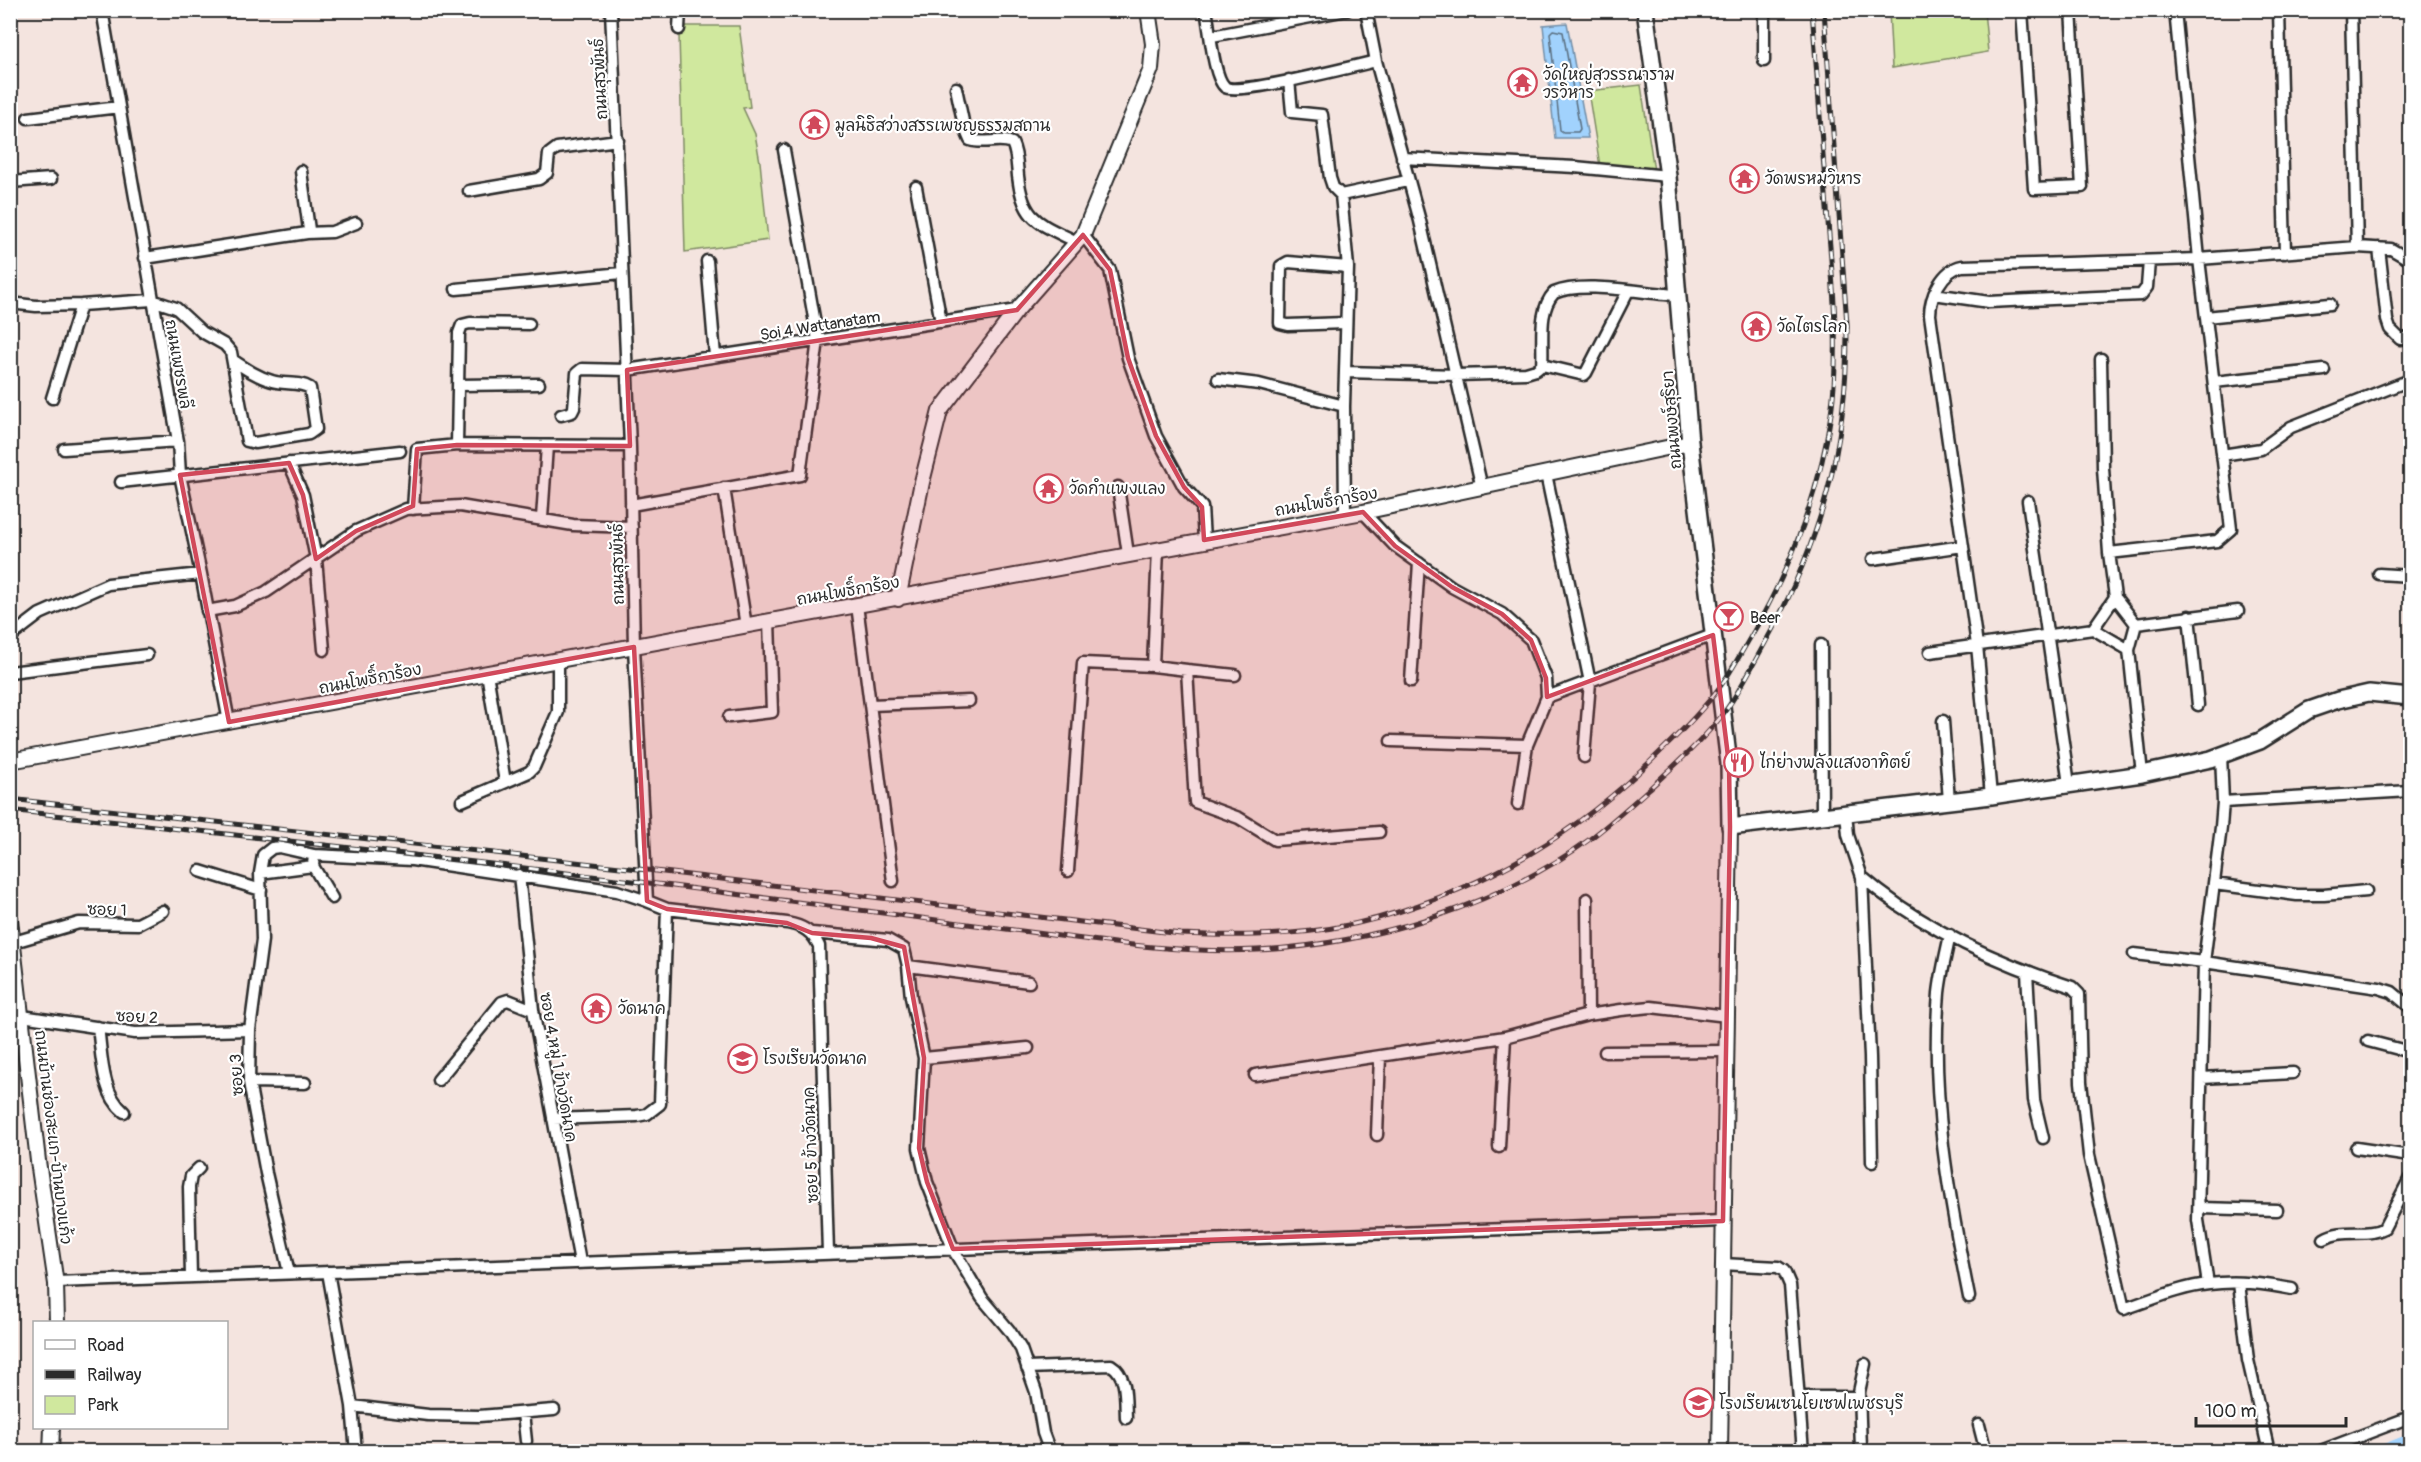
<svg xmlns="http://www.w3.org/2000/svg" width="2421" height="1462" font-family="Pangolin,'Playpen Sans Thai',sans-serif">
  <rect width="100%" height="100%" fill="#f4e4df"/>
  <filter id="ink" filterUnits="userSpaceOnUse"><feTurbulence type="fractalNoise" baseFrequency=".0167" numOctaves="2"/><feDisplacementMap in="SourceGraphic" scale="12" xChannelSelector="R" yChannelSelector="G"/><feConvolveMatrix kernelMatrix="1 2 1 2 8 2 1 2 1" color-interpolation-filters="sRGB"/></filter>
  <g filter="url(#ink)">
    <!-- green -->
    <path fill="#d0e89e" stroke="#7e8a64" stroke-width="1.5" d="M1889,11H1984L1988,52L1892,68Z
      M686,26H739L750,107L743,108L755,134L760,162L768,240L685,252L679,35Z
      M1641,85L1654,171L1600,166L1588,91Z"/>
    <!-- water -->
    <path fill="#a1d2fd" stroke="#728fa9" stroke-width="1.5" d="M1567,23L1588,138H1555L1543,25Z"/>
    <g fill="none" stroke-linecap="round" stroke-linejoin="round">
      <!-- shore -->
      <path stroke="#5a6e7f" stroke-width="1.5" d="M1553,30L1563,32L1580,129L1578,132H1563L1560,130L1550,33Z"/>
      <!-- canal -->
      <path stroke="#a1d2fd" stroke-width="10" d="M2377,1452L2410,1439"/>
      <defs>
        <path id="minor" d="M102,10L178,441L180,475L201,574L229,722
          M224,10H233
          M1206,10C1210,28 1213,77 1225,87C1236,96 1355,66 1376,61
          M1366,10L1376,61L1420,221L1482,488
          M2022,10L2034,189L2082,187L2071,10
          M2279,10L2285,253
          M2351,10L2357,247
          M679,29L680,10
          M1212,36L1347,10
          M1764,61V10
          M1289,80L1292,112L1322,115L1330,178L1333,187L1341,195
          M956,88L964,126L970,140C984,145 1000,137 1012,143C1017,153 1017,165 1018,176C1023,221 1039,223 1077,242
          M28,118L119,107
          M1402,158L1575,167L1668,176
          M10,182L51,179
          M916,187L941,322
          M469,191L539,179L547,173L549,154L557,148L618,140
          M307,233L332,232L356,223
          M1083,235L1110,270L1128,358L1156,436L1184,487L1202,507L1204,540
          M2379,248L2387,320L2390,329L2400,339L2410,338
          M145,258L307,233L309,230L301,171
          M707,261L715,356
          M456,289L622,273
          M1934,294L1989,302L2141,295L2147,287L2149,261
          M10,303L36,306L81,305L152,300L176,308L202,332L225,345L231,352L247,441L255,443L309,434L316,429L310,388C299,381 284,385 272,381C258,377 246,369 234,361
          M2206,317L2330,304
          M1345,323L1288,325L1280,323L1281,266L1288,262L1348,267
          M2101,359L2103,468L2109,553L2115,597L2136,624L2129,650L2142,774
          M1542,365L1584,375L1586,373L1628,291
          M1345,372L1457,375L1526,373L1536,370L1542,365C1544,343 1537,311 1554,293C1584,280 1645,294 1679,295
          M1218,379L1259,384L1344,406
          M2214,382L2324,370
          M459,385L539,384
          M52,398L81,305
          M561,415L572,412L574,408L577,373L582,369L627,370L1017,310
          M457,445L459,333L462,325L470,323L529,324
          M64,449L178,441
          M2222,455L2261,449L2291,427L2410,380
          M289,463L303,495L316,559L324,650
          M1546,474L1590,682L1584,757
          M121,482L400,451
          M1118,487L1128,554
          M724,488L746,626
          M2028,501L2069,784
          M631,505L800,475L818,340L784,150
          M413,509L417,449L457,445L630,446
          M1363,512L1395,546L1452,587L1502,614L1531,640L1546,678L1547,697L1527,745L1518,804
          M1345,514L1344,406L1348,267L1341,195L1407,181
          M542,518L547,446
          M2109,553L2217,541L2231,529L2199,259L2175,10
          M1873,559L1963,546
          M2379,574L2410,576
          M2115,597L2093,629L2129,650
          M857,605L893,881
          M207,611L235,606L266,592L356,531L406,509L460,506L573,525L632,527
          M2189,616L2198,705
          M2136,624L2238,611
          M10,637L40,614L108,584L201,574
          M1821,645L1822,815
          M1930,652L2093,629
          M1153,666L1187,670L1195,802L1239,818L1275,840L1379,832
          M1187,670L1235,675
          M10,672L147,655
          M487,673L505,782
          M1411,681L1419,563
          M1547,697L1713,635
          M871,705L969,701
          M729,717L772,712L769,621
          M1943,721L1949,801
          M1391,741L1527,745
          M1991,796L1977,645L1930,315C1930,297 1942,270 1962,266L2199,259L2357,247L2391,249L2410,260
          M462,801L529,772L534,767L558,712V660
          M2223,802L2410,791
          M1846,812L1848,835L1862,877L1870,1057L1872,1162
          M314,855L313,866L260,873L263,855L272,848L279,847L314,855L412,860L617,891L647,901
          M313,866L332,898
          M200,871L261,890
          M1068,871L1083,663L1153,666L1158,549
          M260,873L262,940L250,1030L249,1082L266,1173L289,1273
          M519,875L533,1010L580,1262
          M1862,877C1921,928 1998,963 2072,987L2079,994L2081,1082L2089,1155L2124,1309C2151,1300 2180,1287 2209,1284C2237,1280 2265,1284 2292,1289
          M2214,884L2297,895H2324L2366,891
          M1587,899L1588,1015
          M667,909L787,923C803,926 812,931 819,946L828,1253
          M812,933L888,940L904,949L908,966
          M1950,935C1946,954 1941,974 1939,993C1930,1096 1949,1197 1969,1297
          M14,942L79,923L138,924L163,911
          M2134,954L2204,962L2379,988L2392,992L2410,1007
          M2027,972L2034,1100L2043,1138
          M1029,982L908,966L911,997L924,1058L919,1148L927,1182L954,1251L982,1298L1009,1330L1021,1349L1036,1392L1043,1433L1050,1452
          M22,1016L135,1033L250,1030
          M98,1027C102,1055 101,1093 124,1112
          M2368,1041L2410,1052
          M1605,1052L1726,1051
          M924,1058L1028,1048
          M1255,1075L1505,1037L1588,1015L1621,1010L1651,1007L1727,1016
          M2202,1078L2293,1073
          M438,1080L502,1002L508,1000L533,1010
          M249,1082L305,1083
          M553,1119L637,1116L647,1114L660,1104L667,909L647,901L634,647L630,446L611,10
          M1377,1135L1380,1056
          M1499,1147L1505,1037
          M2356,1148L2410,1156
          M2199,1208L2277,1210
          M2324,1239C2344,1227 2366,1238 2384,1228L2410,1178
          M1722,1264L1778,1267L1784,1271L1790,1285L1803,1452
          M328,1272L352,1406L356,1452
          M191,1277L189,1187L191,1176L199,1168
          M56,1282L1723,1221
          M2239,1283L2248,1360L2269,1452
          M2208,1284L2198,1220L2204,962L2221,827L2223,802L2221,755
          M1027,1368L1111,1365C1128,1375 1125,1400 1126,1418
          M1799,1397H1859
          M352,1406L428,1415L479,1416L554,1410
          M523,1413L526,1441
          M1979,1425L1986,1452
          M1861,1449L1859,1392L1865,1364
          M2318,1452L2410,1417"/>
        <path id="tertiary" d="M898,599L922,482L940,411L1017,310L1083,235L1151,69L1153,44L1148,10
          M10,761L1363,512L1690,443
          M10,920L38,1161L56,1284L57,1322
          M51,1452L52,1428
          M1720,1452L1730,827"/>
        <path id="secondary" d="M1645,10L1668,176L1690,443L1729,764L1730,827L1991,796L2142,774L2211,759L2260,741L2309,710L2338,700L2369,693L2410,697"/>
      </defs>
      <!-- minor casing -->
      <use href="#minor" stroke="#2b2b2b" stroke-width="15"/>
      <!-- tertiary casing -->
      <use href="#tertiary" stroke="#2b2b2b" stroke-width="18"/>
      <!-- secondary casing -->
      <use href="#secondary" stroke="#2b2b2b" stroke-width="20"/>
      <!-- minor -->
      <use href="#minor" stroke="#fff" stroke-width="10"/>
      <!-- tertiary -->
      <use href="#tertiary" stroke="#fff" stroke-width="14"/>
      <!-- secondary -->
      <use href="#secondary" stroke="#fff" stroke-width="15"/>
      <defs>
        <path id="rail" d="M10,799L647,870L1181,934C1246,937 1315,936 1378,918C1490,886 1579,833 1661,751C1681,732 1702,711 1719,688C1730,674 1738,658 1747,643C1790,571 1819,497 1831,414C1840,351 1833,286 1828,222C1823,152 1818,81 1812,10
          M10,810C231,835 452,858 673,886C786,901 900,915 1014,930C1094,940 1176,954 1257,950C1369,945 1499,906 1590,839C1610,824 1630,806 1649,789C1674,766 1699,744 1720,718C1736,698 1748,674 1760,652C1821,545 1848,447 1847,324L1824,10"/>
      </defs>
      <!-- rail casing -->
      <use href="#rail" stroke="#2b2b2b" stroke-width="5"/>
      <!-- rail -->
      <use href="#rail" stroke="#fff" stroke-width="3" stroke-dasharray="9" stroke-linecap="butt"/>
    </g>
  </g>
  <!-- marked area -->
  <path fill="#d1495b" fill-opacity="0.2" stroke="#d1495b" stroke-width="4.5" stroke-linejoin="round" d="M1083,235L1110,270L1128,358L1156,436L1184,487L1202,507L1204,540L1363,512L1395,546L1452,587L1502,614L1531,640L1546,678L1547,697L1713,635L1729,764L1730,827L1723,1221L953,1249L927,1182L919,1148L924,1058L904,947L871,938L812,933L787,923L667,909L647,901L634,647L229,722L180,475L289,463L303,495L316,559L356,531L413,506L417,449L457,445L630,446L627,370L1017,310Z"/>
  <!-- icons -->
  <defs>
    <symbol id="temple-ring" viewBox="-11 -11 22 22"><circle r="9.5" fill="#fff" stroke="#d1495b" stroke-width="1.5"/><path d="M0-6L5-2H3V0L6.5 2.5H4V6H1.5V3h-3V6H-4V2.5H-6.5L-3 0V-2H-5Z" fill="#d1495b"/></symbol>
    <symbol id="bar-ring" viewBox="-11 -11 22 22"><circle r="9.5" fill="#fff" stroke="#d1495b" stroke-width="1.5"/><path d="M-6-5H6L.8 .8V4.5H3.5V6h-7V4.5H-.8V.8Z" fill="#d1495b"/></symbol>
    <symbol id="restaurant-ring" viewBox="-11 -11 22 22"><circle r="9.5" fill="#fff" stroke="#d1495b" stroke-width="1.5"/><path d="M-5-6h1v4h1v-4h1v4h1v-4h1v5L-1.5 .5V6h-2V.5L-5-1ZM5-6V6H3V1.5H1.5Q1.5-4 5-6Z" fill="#d1495b"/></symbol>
    <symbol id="school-ring" viewBox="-11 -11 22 22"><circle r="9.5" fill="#fff" stroke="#d1495b" stroke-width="1.5"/><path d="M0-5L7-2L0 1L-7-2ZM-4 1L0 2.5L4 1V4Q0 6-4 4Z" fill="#d1495b"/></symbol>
  </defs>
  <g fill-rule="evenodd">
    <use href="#temple-ring" x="1506" y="66" width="33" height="33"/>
    <use href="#temple-ring" x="798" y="108" width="33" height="33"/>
    <use href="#temple-ring" x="1728" y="162" width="33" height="33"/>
    <use href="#temple-ring" x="1740" y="310" width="33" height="33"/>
    <use href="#temple-ring" x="1032" y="472" width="33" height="33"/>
    <use href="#bar-ring" x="1712" y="600" width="33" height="33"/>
    <use href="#restaurant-ring" x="1722" y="746" width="33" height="33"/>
    <use href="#temple-ring" x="580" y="992" width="33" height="33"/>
    <use href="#school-ring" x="726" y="1042" width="33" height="33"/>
    <use href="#school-ring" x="1682" y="1386" width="33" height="33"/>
  </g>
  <g text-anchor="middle" stroke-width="4.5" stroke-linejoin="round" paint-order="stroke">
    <!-- poi labels -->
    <g font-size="16" fill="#2b2b2b" stroke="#fff" text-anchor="start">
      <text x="1543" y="80">วัดใหญ่สุวรรณาราม<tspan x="1543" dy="18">วรวิหาร</tspan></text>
      <text x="835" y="131">มูลนิธิสว่างสรรเพชญธรรมสถาน</text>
      <text x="1765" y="184">วัดพรหมวิหาร</text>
      <text x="1777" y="332">วัดไตรโลก</text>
      <text x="1069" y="494">วัดกำแพงแลง</text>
      <text x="1750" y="623">Beer</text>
      <text x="1760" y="768">ไก่ย่างพลังแสงอาทิตย์</text>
      <text x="618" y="1014">วัดนาค</text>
      <text x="763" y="1064">โรงเรียนวัดนาค</text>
      <text x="1719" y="1409">โรงเรียนเซนโยเซฟเพชรบุรี</text>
    </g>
    <!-- street labels -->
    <g font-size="16" fill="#2b2b2b" stroke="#fff">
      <text transform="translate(599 79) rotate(-93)" y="6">ถนนสุรพันธ์</text>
      <text transform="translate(820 325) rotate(-9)" y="6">Soi 4 Wattanatam</text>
      <text transform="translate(179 364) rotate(80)" y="6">ถนนเพชรพลี</text>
      <text transform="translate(1671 420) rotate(-95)" y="6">ถนนพงษ์สุริยา</text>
      <text transform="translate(1326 501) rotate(-10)" y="6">ถนนโพธิ์การ้อง</text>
      <text transform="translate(617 564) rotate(-91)" y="6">ถนนสุรพันธ์</text>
      <text transform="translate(848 590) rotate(-10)" y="6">ถนนโพธิ์การ้อง</text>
      <text transform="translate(370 678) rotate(-11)" y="6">ถนนโพธิ์การ้อง</text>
      <text transform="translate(107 909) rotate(2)" y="6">ซอย 1</text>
      <text transform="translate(137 1016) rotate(3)" y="6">ซอย 2</text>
      <text transform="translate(559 1067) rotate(80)" y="6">ซอย 4 หมู่ 1 ข้างวัดนาค</text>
      <text transform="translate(236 1075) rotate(-93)" y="6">ซอย 3</text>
      <text transform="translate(54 1137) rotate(83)" y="6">ถนนบ้านช่องสะแก-บ้านบางแก้ว</text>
      <text transform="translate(810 1145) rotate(-92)" y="6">ซอย 5 ข้างวัดนาค</text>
    </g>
  </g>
  <!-- margin -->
  <rect width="2421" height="1462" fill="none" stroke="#fff" stroke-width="36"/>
  <rect x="18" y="18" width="2385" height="1426" fill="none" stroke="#2b2b2b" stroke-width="2" filter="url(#ink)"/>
  <!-- legend -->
  <rect x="33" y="1321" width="195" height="108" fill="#ffffff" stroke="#aaaaaa" stroke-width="1.5"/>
  <rect x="45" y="1340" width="30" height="9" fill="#ffffff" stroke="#aaaaaa" stroke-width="1.5"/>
  <text x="87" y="1351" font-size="18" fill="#2b2b2b">Road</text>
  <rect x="45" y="1370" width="30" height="9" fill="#2b2b2b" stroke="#aaaaaa" stroke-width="1.5"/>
  <text x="87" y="1381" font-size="18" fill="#2b2b2b">Railway</text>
  <rect x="45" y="1396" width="30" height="18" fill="#d0e89e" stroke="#aaaaaa" stroke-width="1.5"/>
  <text x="87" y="1411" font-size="18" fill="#2b2b2b">Park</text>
  <!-- scale -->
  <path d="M2196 1417v9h150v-9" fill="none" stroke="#2b2b2b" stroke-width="3"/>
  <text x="2205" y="1417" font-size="18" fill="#2b2b2b" stroke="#ffffff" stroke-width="4.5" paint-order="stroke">100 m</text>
</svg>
